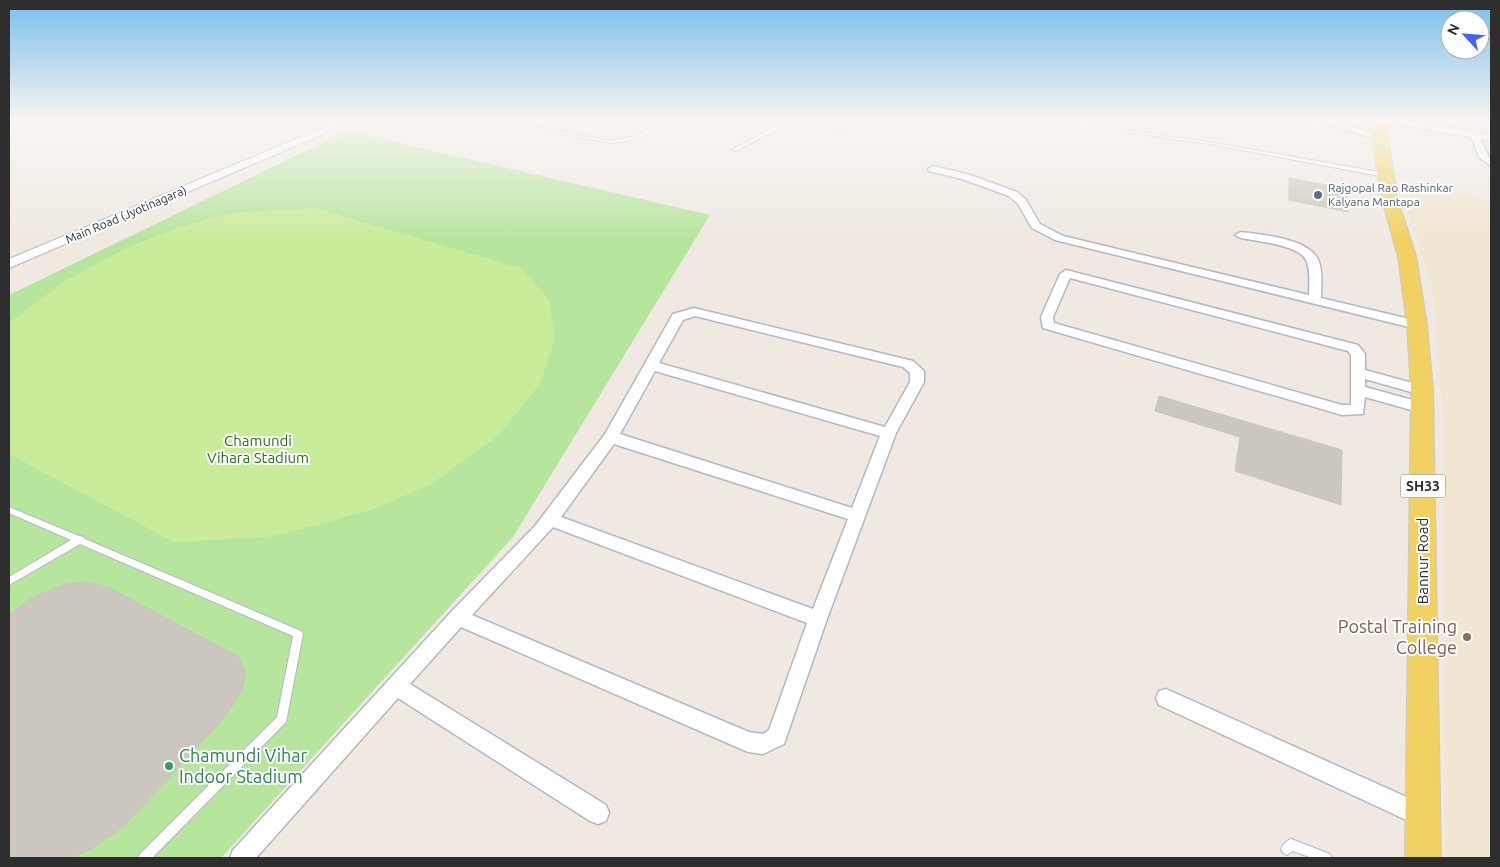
<svg xmlns="http://www.w3.org/2000/svg" width="1500" height="867" font-family="Ubuntu,sans-serif">
  <rect width="100%" height="100%" fill="#efe9e1"/>
  <!-- education -->
  <path fill="#f0e6d1" d="M1400,182L1491,200V858H1445L1443,416L1433,290Z"/>
  <!-- green -->
  <path fill="#b6e59e" d="M347,131L710,215L513,537L221,858H9V295Z"/>
  <!-- pitch -->
  <path fill="#c9ec9a" d="M315,208L520,268L549,299L555,339L540,384L499,435L430,485L368,511L270,537L174,542L9,454V323L65,281L124,249L177,228L230,213Z"/>
  <!-- building -->
  <path fill="#cbc7bf" stroke="#cbc5ba" d="M1289,178L1347,189L1348,212L1289,200Z
    M1159,396L1342,450L1341,505L1235,471L1240,437L1155,411Z
    M88,582L110,588L239,657L246,673L241,693L224,718L124,826L91,849L72,858H9V835L34,852L60,847L87,833L114,815L210,713L225,693L227,680L223,669L97,600L78,595L62,597L37,607L9,629V615L31,598L65,584Z
    M78,595L97,600L223,669L227,680L225,693L210,713L114,815L87,833L60,847L34,852L9,835V629L37,607L62,597Z"/>
  <g fill="none" stroke-linecap="round" stroke-linejoin="round">
    <defs>
      <path id="service" d="M486,119H494L611,141L632,137L644,132L661,119H666C650,134 633,142 611,143L488,120Z
        M789,119L845,132L843,133L791,122L736,151L732,150Z
        M1044,119H1054L1215,143L1385,173L1388,175L1385,177L1215,145L1046,120Z
        M9,507L79,536L84,537L85,539L301,631L303,634L286,722L152,858H138L140,854L277,717L293,636L80,544L9,585V577L71,540L9,513Z
        M1291,839L1330,854L1332,858H1312L1293,851L1287,855L1283,853L1281,849C1283,844 1286,841 1291,839Z"/>
      <path id="minor" d="M1311,119H1326L1385,137L1380,140Z
        M1378,119H1398L1470,131L1468,119H1477L1480,133L1491,135V141L1481,139C1484,149 1491,157 1491,166L1479,157L1471,137L1383,122Z
        M933,166L970,175L1017,192L1026,200L1040,224L1063,236L1309,295C1309,284 1311,270 1306,260C1299,245 1256,241 1241,238L1235,235L1241,232C1262,235 1311,238 1319,262C1323,273 1321,286 1321,298L1422,322L1424,325L1417,329L1055,240L1032,228L1018,204L1009,196L962,179L929,171L928,169Z
        M1066,270L1358,345L1365,354V370L1427,387L1429,390L1422,395L1365,379V387L1427,404L1429,408L1422,413L1365,397L1363,414L1342,415L1043,328L1041,317L1060,274ZM1070,278L1348,351L1351,355V405H1342L1054,323L1053,317Z
        M694,308L913,361L924,371V382L896,433L827,619L784,744L763,754L748,752L461,627L410,684L606,805L609,813L606,821L598,824L590,821L398,698L256,858H230L233,850L452,611L535,526L605,434L673,314ZM695,316L903,367L910,373V382L885,427L659,363L683,320ZM655,371L880,436L852,508L620,434ZM614,444L848,519L813,609L561,517ZM553,527L807,623L769,730L763,734L749,732L472,615Z
        M1166,689L1431,808L1434,816L1431,824L1423,827L1415,824L1159,705L1156,698L1159,691Z"/>
      <path id="tertiary" d="M344,119H359L9,268V259Z"/>
      <path id="primary" d="M1374,119H1388V137L1397,197L1416,256L1427,325L1433,390L1441,858H1405L1411,390L1407,325L1398,256L1381,197L1372,137Z"/>
    </defs>
    <!-- service casing -->
    <use href="#service" stroke="#b4b7c1" stroke-width="2"/>
    <!-- minor casing -->
    <use href="#minor" stroke="#b4b7c1" stroke-width="3"/>
    <!-- tertiary casing -->
    <use href="#tertiary" stroke="#b4b7c1" stroke-width="2"/>
    <!-- primary casing -->
    <use href="#primary" stroke="#c9c9c9" stroke-width="2"/>
    <!-- service -->
    <use href="#service" fill="#fff" fill-rule="evenodd"/>
    <!-- minor -->
    <use href="#minor" fill="#fff" fill-rule="evenodd"/>
    <!-- tertiary -->
    <use href="#tertiary" fill="#fff" fill-rule="evenodd"/>
    <!-- primary -->
    <use href="#primary" fill="#f2d163" fill-rule="evenodd"/>
  </g>
  <!-- sky -->
  <linearGradient id="sky" x2="0" y2="1"><stop stop-color="#7abfeb"/><stop offset="0.5" stop-color="#f8f5f2"/><stop offset="1" stop-color="#f8f5f2" stop-opacity="0"/></linearGradient>
  <rect width="1500" height="240" fill="url(#sky)"/>
  <!-- markers -->
  <circle fill="#5c6f8a" stroke="#fff" stroke-width="2" cx="1318" cy="195" r="5"/>
  <circle fill="#8d6e63" stroke="#fff" stroke-width="2" cx="1467" cy="637" r="5"/>
  <circle fill="#2e9e5b" stroke="#fff" stroke-width="2" cx="169" cy="766" r="5"/>
  <g text-anchor="middle" stroke-width="4" stroke-linejoin="round" paint-order="stroke">
    <!-- far-service labels -->
    <g font-size="12" fill="#4e5e75" stroke="#fff" text-anchor="start">
      <text x="1328" y="192">Rajgopal Rao Rashinkar<tspan x="1328" dy="14">Kalyana Mantapa</tspan></text>
    </g>
    <!-- far-street labels -->
    <g font-size="12" fill="#2e2e2e" stroke="#fff">
      <text transform="translate(126 215) rotate(-23)" y="4">Main Road (Jyotinagara)</text>
    </g>
    <!-- shield labels -->
    <rect fill="#fff" stroke="#6d6d6d" stroke-width="1" x="1400.5" y="474.5" width="45" height="23" rx="4"/>
    <g font-size="14" font-weight="bold" fill="#2e2e2e">
      <text x="1423" y="491">SH33</text>
    </g>
    <!-- park labels -->
    <g font-size="15" fill="#2c6e1b" stroke="#fff">
      <text x="258" y="446">Chamundi<tspan x="258" dy="17">Vihara Stadium</tspan></text>
    </g>
    <!-- street labels -->
    <g font-size="15" fill="#2e2e2e" stroke="#fff">
      <text transform="translate(1423 561) rotate(-90)" y="5">Bannur Road</text>
    </g>
    <!-- near-education labels -->
    <g font-size="18" fill="#785e54" stroke="#fff" text-anchor="end">
      <text x="1457" y="633">Postal Training<tspan x="1457" dy="21">College</tspan></text>
    </g>
    <!-- near-leisure labels -->
    <g font-size="18" fill="#27864d" stroke="#fff" text-anchor="start">
      <text x="179" y="762">Chamundi Vihar<tspan x="179" dy="21">Indoor Stadium</tspan></text>
    </g>
  </g>
  <!-- border -->
  <rect width="1500" height="867" fill="none" stroke="#2e2e2e" stroke-width="20"/>
  <!-- north arrow -->
  <g transform="translate(1465 35) rotate(296)"><circle r="24" fill="#ffffff" stroke="#ababab"/>
  <path d="M0-4L9 19L0 12L-9 19Z" fill="#4264fb"/>
  <text y="-8" font-size="14" font-weight="bold" text-anchor="middle" fill="#2e2e2e">N</text>
  </g>
</svg>
